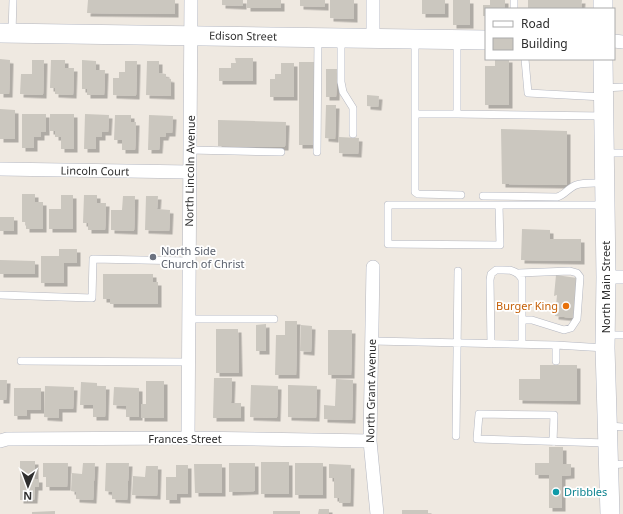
<svg xmlns="http://www.w3.org/2000/svg" width="623" height="514" font-family="'Noto Sans',sans-serif">
  <defs>
    <filter id="shadow"><feDropShadow dx="3.5" dy="3.5" stdDeviation="0" flood-color="#0004"/></filter>
  </defs>
  <rect width="100%" height="100%" fill="#efe9e1"/>
  <!-- building -->
  <path fill="#cbc7bf" filter="url(#shadow)" d="M88,0H175V14L87,13Z
    M222,0H243V6L222,5Z
    M247,0H281V8H247Z
    M300,0H325V7L300,6Z
    M330,0H354V19L330,18Z
    M422,0H445V14H422Z
    M453,0H470V25H453Z
    M490,0H505V9H486V16H483V5H490Z
    M528,0H582L581,9H528Z
    M235,58H253V81H219V68H231V63H236Z
    M0,59L10,60L9,94H0Z
    M495,59H509V105H485V66H495Z
    M32,60H44L43,95L20,94L21,74H32Z
    M51,60H65V68H74L73,95L55,94V88H50Z
    M82,60L96,61V70H105L104,95H87V89H82Z
    M125,61H137L136,96L113,95V78H119V72H125Z
    M147,61H159V73L166,74V78L171,79V96L146,95Z
    M299,62H314L313,145H299Z
    M281,63H294V97H270V79H275V74H281Z
    M326,69H337L336,97H326Z
    M367,95L379,96L378,107L367,106Z
    M326,105H336L335,139L325,138Z
    M0,109L15,110V139H0Z
    M22,114H46V132H41V137H34V148H22Z
    M50,114H74V149H61V137H55V131H50Z
    M85,114L109,115L108,132H102V137H96V149H84Z
    M115,115H131V122H136L135,150H122V140H114Z
    M149,115L173,116L172,133H166L165,137H160L159,150H148Z
    M218,120L286,122L285,147L218,146Z
    M501,129L567,131V185L502,184Z
    M339,137L359,138L358,154L339,153Z
    M22,194H35V202H43V229H26V222H22Z
    M61,195H73V229H49V209H61Z
    M84,195H97V203H106L105,230H88V223H83Z
    M123,196H135L134,231L111,230V210H122Z
    M146,196H158L157,209L170,210L169,231L145,230Z
    M0,217H14V231H0Z
    M522,229L550,230V239H581V261L521,260Z
    M59,249H77V263H64V283H41V256H59Z
    M0,260L35,261V274H0Z
    M103,274H153V282H158V304H110V299H103Z
    M556,275L577,278L574,318L555,316L557,295L554,296Z
    M285,321H297L296,375H275L276,335H285Z
    M266,324V351H256V325Z
    M301,325L312,326L311,352L300,351Z
    M216,329H238L239,373H216Z
    M328,330H352L351,375H328Z
    M540,365H577V401L519,400V379H540Z
    M214,378H232L231,403H241V418H213Z
    M336,379L353,380L352,420L324,419V405L335,406Z
    M0,380H7L6,400H0Z
    M146,381H164V418H141V404H146Z
    M81,382L97,383V386H106L105,417H93V405H80Z
    M251,385L278,386L277,418L250,417Z
    M288,385L317,386L316,418L288,417Z
    M45,386L74,387L73,409H59V418L44,417Z
    M114,387L139,388V417H126V406L113,405Z
    M14,388H41V410H27V416H14Z
    M549,447H563V464H571V475L562,476V508H549V475H535V463H549Z
    M20,461H35V479H39V487H35L34,500H20Z
    M261,462H289V494H261Z
    M43,463H68L67,487H46V477H43Z
    M83,463H95L93,500L76,499V492L71,491L72,473L82,474Z
    M106,463H129L127,500L112,499V492L105,491Z
    M229,463H255V491L229,492Z
    M295,463H323V495H295Z
    M194,464H222V493H195Z
    M329,464L351,465L350,503H339V498H334V478H329Z
    M176,465H188V494H177V500H166V477H176Z
    M146,466H158L157,496L132,495L133,476L145,477Z
    M319,509H329V514H318Z
    M402,510H428V514H402Z
    M55,511V514H32V512Z
    M273,511H300V514H273Z"/>
  <g fill="none" stroke-linecap="round" stroke-linejoin="round">
    <defs>
      <path id="lane" d="M514,0V9
        M12,33L13,0
        M341,39V82L343,92L353,108V134
        M415,39V114H457
        M457,41V114L604,116
        M525,59L528,93L603,97
        M603,88L623,87
        M415,114V192L418,194L461,195
        M190,150L281,152
        M317,152L318,38
        M604,153H623
        M483,196L557,197C565,195 568,188 576,185C584,182 596,183 605,183
        M499,205L500,245L388,244V205H605
        M519,273L570,271L577,273L580,277L577,319L571,328L564,330L532,320H522
        M0,295L92,298L93,259L189,261
        M188,319H274
        M606,335H623
        M372,341L556,345L605,348
        M491,344L490,280L491,274L496,270C506,270 516,268 522,279V344
        M21,361L188,362
        M556,361V345
        M609,426L623,427
        M456,436L458,271
        M553,442L554,415L479,414L477,439L607,443
        M609,465L623,464"/>
      <path id="street" d="M373,38V0
        M614,41L623,42
        M0,169L190,172
        M373,267L370,441L377,514
        M606,277H623
        M188,438L191,0
        M0,441L7,439L188,438L370,441"/>
      <path id="secondary" d="M603,9V0
        M0,33L486,40
        M603,59L606,277L605,348L610,514"/>
    </defs>
    <!-- lane casing -->
    <use href="#lane" stroke="#b4b7c1" stroke-width="8"/>
    <!-- street casing -->
    <use href="#street" stroke="#b4b7c1" stroke-width="14"/>
    <!-- secondary casing -->
    <use href="#secondary" stroke="#b4b7c1" stroke-width="20"/>
    <!-- lane -->
    <use href="#lane" stroke="#fff" stroke-width="7"/>
    <!-- street -->
    <use href="#street" stroke="#fff" stroke-width="13"/>
    <!-- secondary -->
    <use href="#secondary" stroke="#fff" stroke-width="19"/>
  </g>
  <!-- markers -->
  <circle fill="#6b7280" stroke="#fff" stroke-width="1.5" cx="153" cy="257" r="4"/>
  <circle fill="#e8710a" stroke="#fff" stroke-width="1.5" cx="566" cy="306" r="4"/>
  <circle fill="#0f9aa8" stroke="#fff" stroke-width="1.5" cx="556" cy="492" r="4"/>
  <g text-anchor="middle" stroke-width="3.5" stroke-linejoin="round" paint-order="stroke">
    <!-- street labels -->
    <g font-size="11" fill="#2e2e2e" stroke="#fff">
      <text transform="translate(243 36) rotate(1)" y="4">Edison Street</text>
      <text transform="translate(95 171) rotate(1)" y="4">Lincoln Court</text>
      <text transform="translate(190 171) rotate(-89)" y="4">North Lincoln Avenue</text>
      <text transform="translate(606 287) rotate(-90)" y="4">North Main Street</text>
      <text transform="translate(371 391) rotate(-89)" y="4">North Grant Avenue</text>
      <text x="185" y="443">Frances Street</text>
    </g>
    <!-- worship labels -->
    <g font-size="11" fill="#5b616d" stroke="#fff" text-anchor="start">
      <text x="161" y="255">North Side<tspan x="161" dy="13">Church of Christ</tspan></text>
    </g>
    <!-- food labels -->
    <g font-size="11" fill="#c56008" stroke="#fff" text-anchor="end">
      <text x="558" y="310">Burger King</text>
    </g>
    <!-- culture labels -->
    <g font-size="11" fill="#0d838f" stroke="#fff" text-anchor="start">
      <text x="564" y="496">Dribbles</text>
    </g>
  </g>
  <!-- legend -->
  <rect x="485" y="8" width="130" height="52" fill="#ffffff" stroke="#ababab"/>
  <rect x="493" y="21" width="20" height="6" fill="#ffffff" stroke="#ababab"/>
  <text x="521" y="28" font-size="12" fill="#2e2e2e">Road</text>
  <rect x="493" y="38" width="20" height="12" fill="#cbc7bf" stroke="#ababab"/>
  <text x="521" y="48" font-size="12" fill="#2e2e2e">Building</text>
  <!-- north arrow -->
  <g transform="translate(28 486) rotate(181)" stroke="#ffffff" stroke-width="3" paint-order="stroke">
  <path d="M0-3L7 15L0 10L-7 15Z" fill="#2e2e2e"/>
  <text y="-6" font-size="11" font-weight="bold" text-anchor="middle" fill="#2e2e2e">N</text>
  </g>
</svg>
